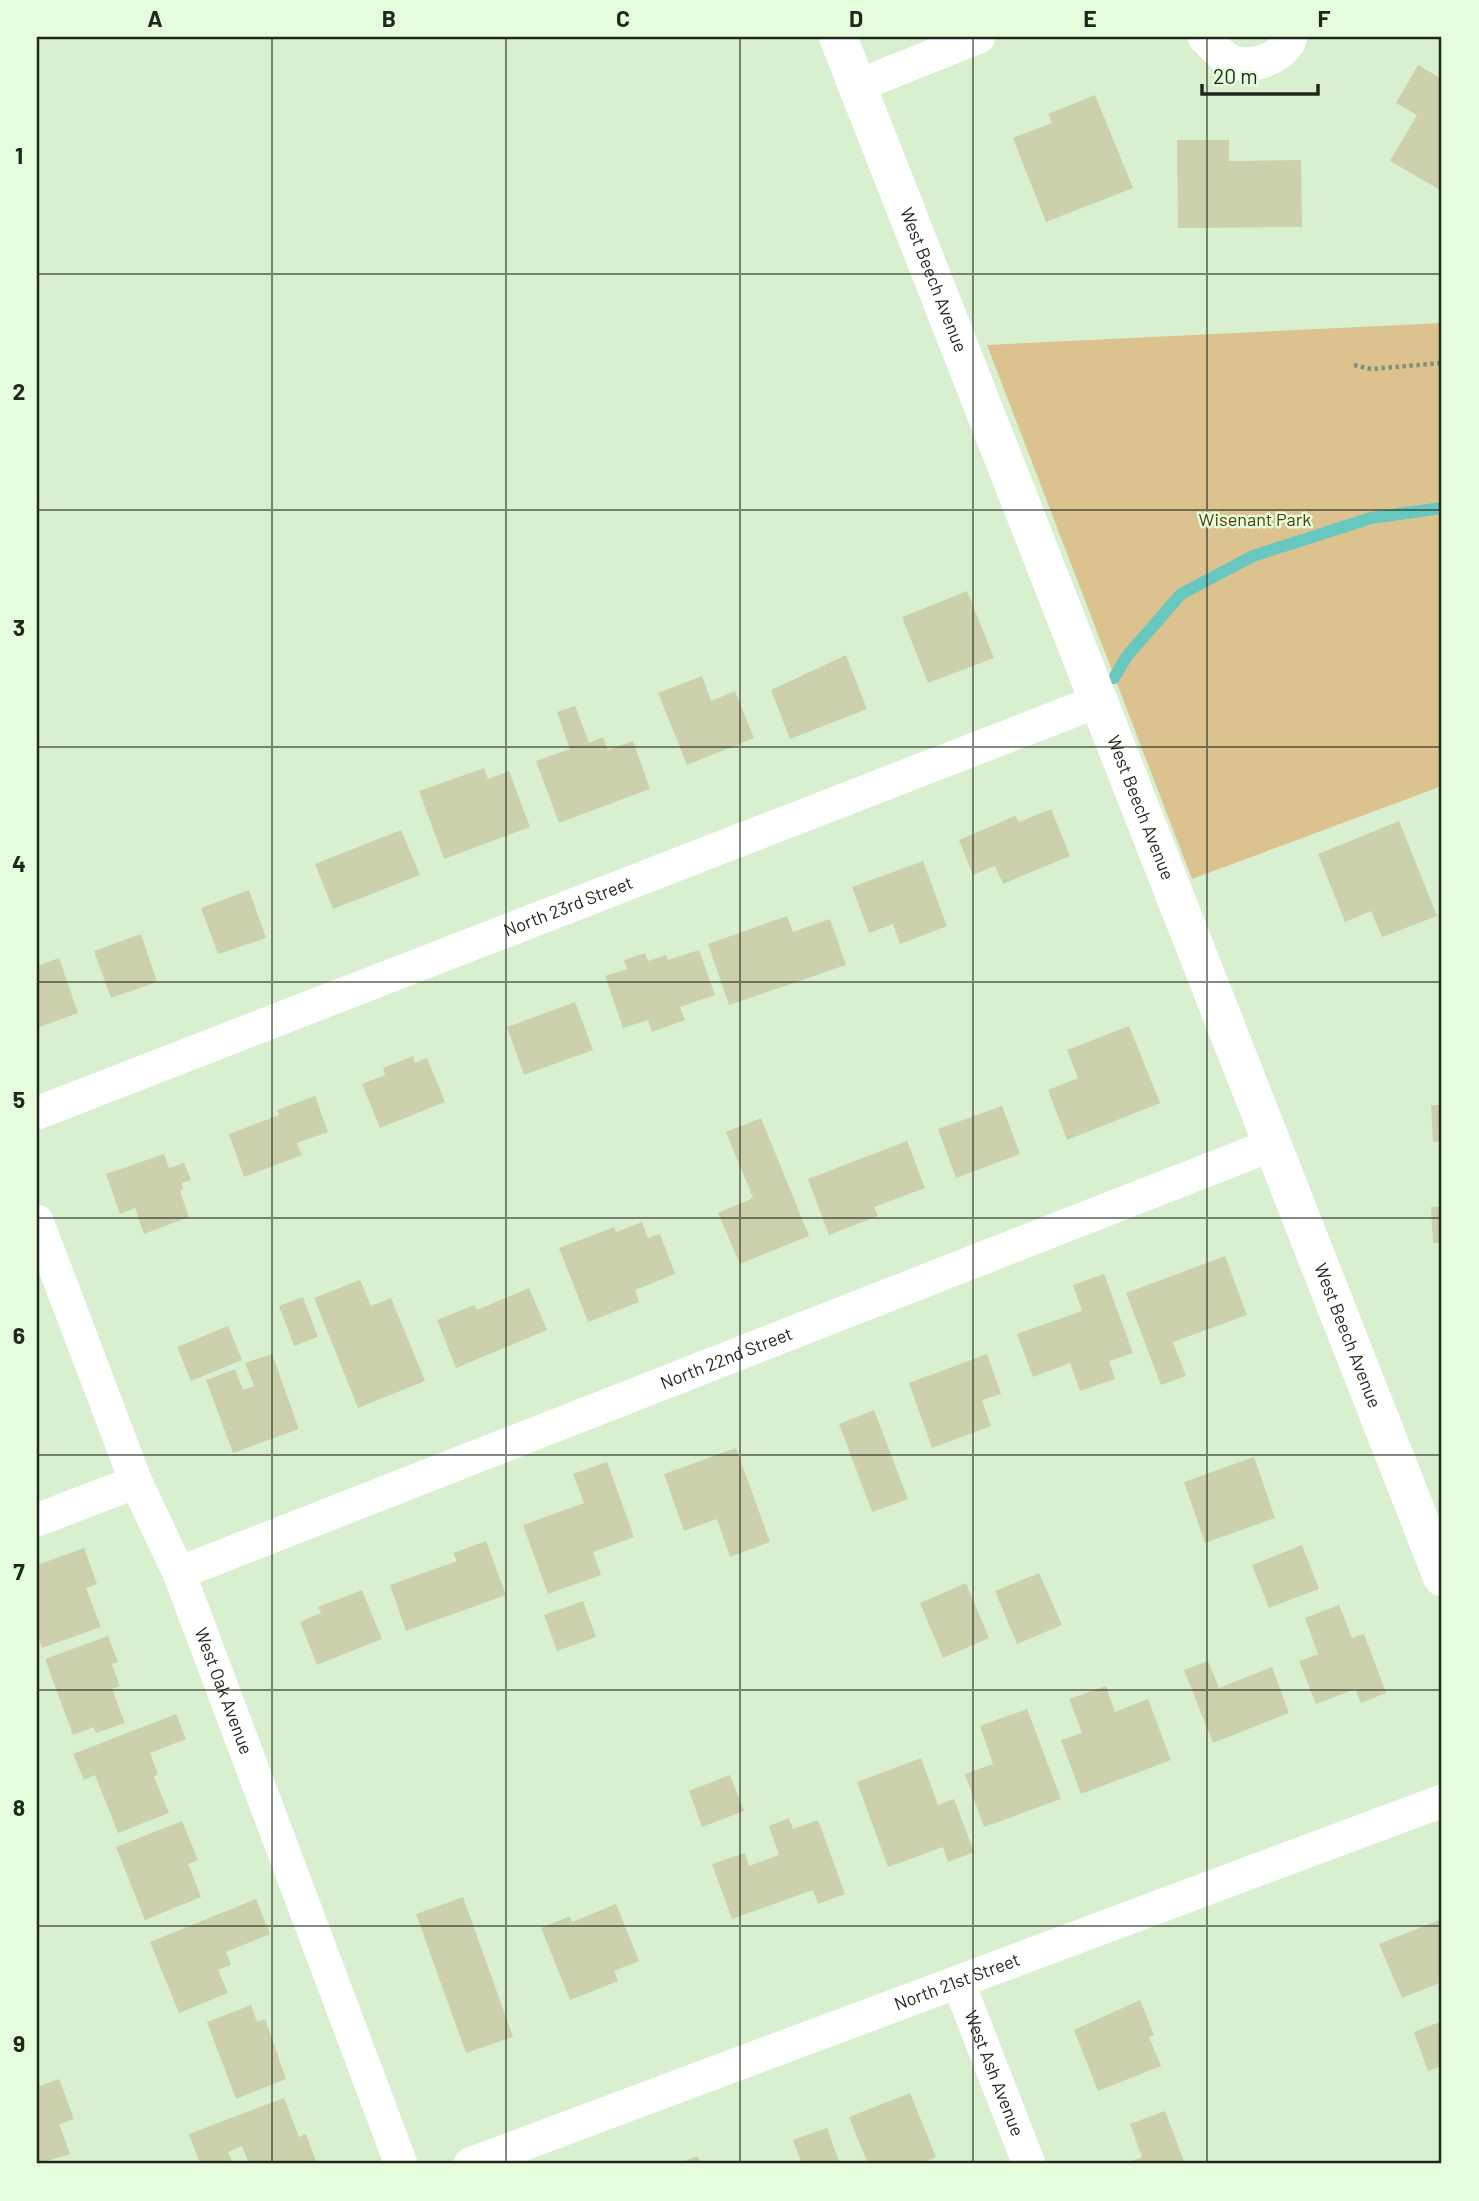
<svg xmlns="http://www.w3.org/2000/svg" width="1479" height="2201" font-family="Barlow,sans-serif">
  <rect width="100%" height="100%" fill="#d9f0d0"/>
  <!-- green -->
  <path fill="#dbc28f" d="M1442,323V786L1192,879L987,345Z"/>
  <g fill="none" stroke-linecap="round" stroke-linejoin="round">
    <!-- stream -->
    <path stroke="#68c7bf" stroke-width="12" d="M1114,678L1127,656L1181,594L1253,556L1371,518L1442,508"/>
  </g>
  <!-- building -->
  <path fill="#cdd0ac" d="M1418,65L1442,79V191L1390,161L1417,115L1396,103Z
    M1095,95L1133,188L1046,222L1013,138L1052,123L1048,114Z
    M1177,140H1229V161L1301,160L1302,227L1178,228Z
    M967,591L994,658L928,683L902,617Z
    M846,655L867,709L790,739L771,690Z
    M702,676L711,701L735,691L754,738L687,765L658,693Z
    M575,706L589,743L603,737L608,750L633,741L650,789L559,823L536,761L570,749L557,712Z
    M484,768L488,779L509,771L530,827L444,859L419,791Z
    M1051,809L1070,856L1003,884L995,866L973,875L959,840L1015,816L1019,822Z
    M1399,821L1437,916L1382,937L1371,911L1345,922L1318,854Z
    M401,830L420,875L333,909L315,864Z
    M923,861L947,926L900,944L893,924L869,933L852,887Z
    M249,890L266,938L218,954L201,908Z
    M787,916L793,932L830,919L846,965L729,1005L708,944Z
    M141,934L157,982L111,998L94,951Z
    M699,950L715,995L680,1007L685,1020L652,1032L648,1020L623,1028L605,976L627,969L624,960L645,953L648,961L666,955L668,960Z
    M59,958L78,1013L37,1028V966Z
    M575,1002L593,1050L524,1075L507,1027Z
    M1129,1026L1160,1103L1067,1140L1048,1090L1078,1078L1067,1050Z
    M413,1056L415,1063L427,1058L445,1102L380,1128L362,1084L385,1075L383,1068Z
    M315,1096L328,1132L297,1143L302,1155L244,1177L229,1134L279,1115L277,1110Z
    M1431,1105H1442V1141L1433,1142Z
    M1002,1106L1020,1154L956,1178L938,1129Z
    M761,1118L809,1236L740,1264L718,1213L753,1198L726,1132Z
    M907,1141L925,1188L874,1207L878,1216L829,1235L808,1179Z
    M164,1154L169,1168L184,1163L191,1180L182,1183L183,1189L180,1191L189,1217L144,1234L135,1208L120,1214L106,1174Z
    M1442,1206V1243H1433L1431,1207Z
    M642,1222L648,1238L660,1234L675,1274L635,1290L639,1302L588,1322L559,1248L614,1227L616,1232Z
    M1225,1256L1247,1315L1173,1342L1186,1376L1161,1385L1126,1293Z
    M1104,1274L1133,1353L1109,1361L1115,1379L1080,1391L1070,1363L1033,1377L1017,1334L1082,1311L1073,1285Z
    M360,1280L371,1306L391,1298L425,1381L358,1408L314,1298Z
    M529,1288L547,1330L456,1368L437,1320L474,1305L477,1310Z
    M303,1297L318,1337L294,1346L279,1306Z
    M228,1326L242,1360L191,1381L177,1347Z
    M272,1354L299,1429L233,1453L206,1380L235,1369L243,1390L254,1386L245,1363Z
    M987,1354L1001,1394L982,1400L991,1426L932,1448L909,1383Z
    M874,1410L908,1499L872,1512L839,1424Z
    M736,1448L770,1542L730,1557L717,1519L684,1531L664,1474Z
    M1254,1457L1275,1518L1205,1543L1184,1482Z
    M607,1462L634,1537L593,1552L601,1575L548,1594L523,1525L584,1503L573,1474Z
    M486,1541L506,1595L406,1631L390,1585L457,1561L453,1553Z
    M1302,1545L1319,1589L1269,1608L1252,1565Z
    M84,1548L97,1584L86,1588L101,1627L42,1648L37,1633V1565Z
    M1039,1573L1062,1625L1017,1644L995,1591Z
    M966,1583L989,1638L943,1658L920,1603Z
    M362,1590L382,1639L317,1665L300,1622L321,1613L318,1607Z
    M583,1601L596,1637L557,1651L544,1615Z
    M1339,1605L1352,1638L1364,1634L1386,1693L1361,1703L1355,1689L1316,1704L1299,1661L1318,1654L1305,1618Z
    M108,1636L118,1662L112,1664L120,1686L112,1689L125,1723L96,1733L94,1727L73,1735L45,1659Z
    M1208,1661L1219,1688L1272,1667L1289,1713L1213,1743L1184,1670Z
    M1106,1686L1115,1712L1148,1699L1171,1760L1081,1794L1061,1740L1082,1733L1069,1699Z
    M1027,1709L1061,1799L984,1827L965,1774L993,1764L980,1726Z
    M176,1714L186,1739L150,1753L158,1774L154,1777L169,1813L118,1833L95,1775L84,1780L73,1754Z
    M921,1758L938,1805L954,1799L974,1852L948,1862L943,1847L888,1867L857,1782Z
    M730,1775L744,1811L702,1827L689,1791Z
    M789,1818L793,1829L818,1820L845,1894L818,1904L813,1890L732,1919L712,1864L745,1853L749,1866L779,1855L769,1826Z
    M182,1821L198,1860L188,1864L201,1897L145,1920L116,1847Z
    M463,1897L513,2037L466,2053L416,1914Z
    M256,1899L270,1934L226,1952L231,1965L218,1970L228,1993L179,2013L150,1942Z
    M616,1904L639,1961L614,1971L618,1981L570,2000L541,1928L570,1916L572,1922Z
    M1442,1919V1982L1402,1998L1379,1944Z
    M1140,2000L1154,2035L1149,2037L1161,2066L1098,2091L1074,2030Z
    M251,2005L257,2022L265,2019L286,2079L236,2099L207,2022Z
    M1442,2021V2066L1428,2071L1414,2032Z
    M59,2079L74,2119L59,2124L70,2154L37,2164V2087Z
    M910,2093L936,2157L919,2164H868L849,2117Z
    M284,2098L299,2137L306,2134L317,2164H249L242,2146L228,2152L233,2164H200L189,2134Z
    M1165,2111L1185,2164H1133L1132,2161L1142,2157L1130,2124Z
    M827,2128L840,2164H802L793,2140Z
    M698,2156L701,2164H677Z"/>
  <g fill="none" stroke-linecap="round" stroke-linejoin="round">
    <!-- path -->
    <path stroke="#81907a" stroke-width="4.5" stroke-dasharray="3.5 3.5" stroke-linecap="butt" d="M1354,365L1371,369L1442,363"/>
    <!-- street -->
    <g stroke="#fff" stroke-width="33">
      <path d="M1204,37C1211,44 1220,55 1229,60C1249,71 1285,58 1291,37"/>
      <path d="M857,86L979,37"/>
      <path id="s1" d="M37,1113L1101,700"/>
      <path id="s2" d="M37,1221L136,1482L179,1573L401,2164"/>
      <path d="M37,1520L136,1482"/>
      <path id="s3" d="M179,1573L1274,1144"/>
      <path id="s4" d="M959,1984L1029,2164"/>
      <path id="s5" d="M470,2164L1442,1801"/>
    </g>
    <!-- secondary -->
    <path stroke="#fff" stroke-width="38" id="s6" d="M838,37L1442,1577"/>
  </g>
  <!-- grid -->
  <path fill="none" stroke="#20281c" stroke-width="2" stroke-opacity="0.55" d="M272,37V2164M506,37V2164M740,37V2164M973,37V2164M1207,37V2164M37,274H1442M37,510H1442M37,747H1442M37,982H1442M37,1218H1442M37,1455H1442M37,1690H1442M37,1926H1442"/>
  <g text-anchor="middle" stroke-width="5" stroke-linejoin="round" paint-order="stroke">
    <!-- street labels -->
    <g font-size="18" fill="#20281c" stroke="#e6fddd">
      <text dy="6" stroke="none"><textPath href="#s6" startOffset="261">West Beech Avenue</textPath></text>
      <text dy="6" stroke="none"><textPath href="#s6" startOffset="828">West Beech Avenue</textPath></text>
      <text dy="6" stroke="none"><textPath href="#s1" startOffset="570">North 23rd Street</textPath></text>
      <text dy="6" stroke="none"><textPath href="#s6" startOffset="1395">West Beech Avenue</textPath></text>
      <text dy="6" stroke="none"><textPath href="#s3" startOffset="588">North 22nd Street</textPath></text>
      <text dy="6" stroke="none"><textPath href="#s2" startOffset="506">West Oak Avenue</textPath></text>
      <text dy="6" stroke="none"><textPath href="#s5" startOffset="520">North 21st Street</textPath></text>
      <text dy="6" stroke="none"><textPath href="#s4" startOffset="96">West Ash Avenue</textPath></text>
    </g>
    <!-- park labels -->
    <g font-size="18" fill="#503b04" stroke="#e6fddd">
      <text x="1255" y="526">Wisenant Park</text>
    </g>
  </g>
  <!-- border -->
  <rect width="1479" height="2201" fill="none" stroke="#e6fddd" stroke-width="77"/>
  <!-- scale -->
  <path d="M1202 84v10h116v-10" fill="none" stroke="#20281c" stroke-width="3.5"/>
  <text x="1213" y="84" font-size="21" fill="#20281c" stroke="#e6fddd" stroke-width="5" paint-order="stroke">20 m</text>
  <rect x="38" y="38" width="1402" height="2124" fill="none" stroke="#20281c" stroke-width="2.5"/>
  <g font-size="23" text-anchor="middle" font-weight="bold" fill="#20281c">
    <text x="155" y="27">A</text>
    <text x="389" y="27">B</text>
    <text x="623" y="27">C</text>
    <text x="856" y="27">D</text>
    <text x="1090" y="27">E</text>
    <text x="1324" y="27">F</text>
    <text x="19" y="164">1</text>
    <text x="19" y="400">2</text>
    <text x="19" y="636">3</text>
    <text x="19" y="872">4</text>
    <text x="19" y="1108">5</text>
    <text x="19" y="1344">6</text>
    <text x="19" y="1580">7</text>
    <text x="19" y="1816">8</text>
    <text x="19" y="2052">9</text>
  </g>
</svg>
